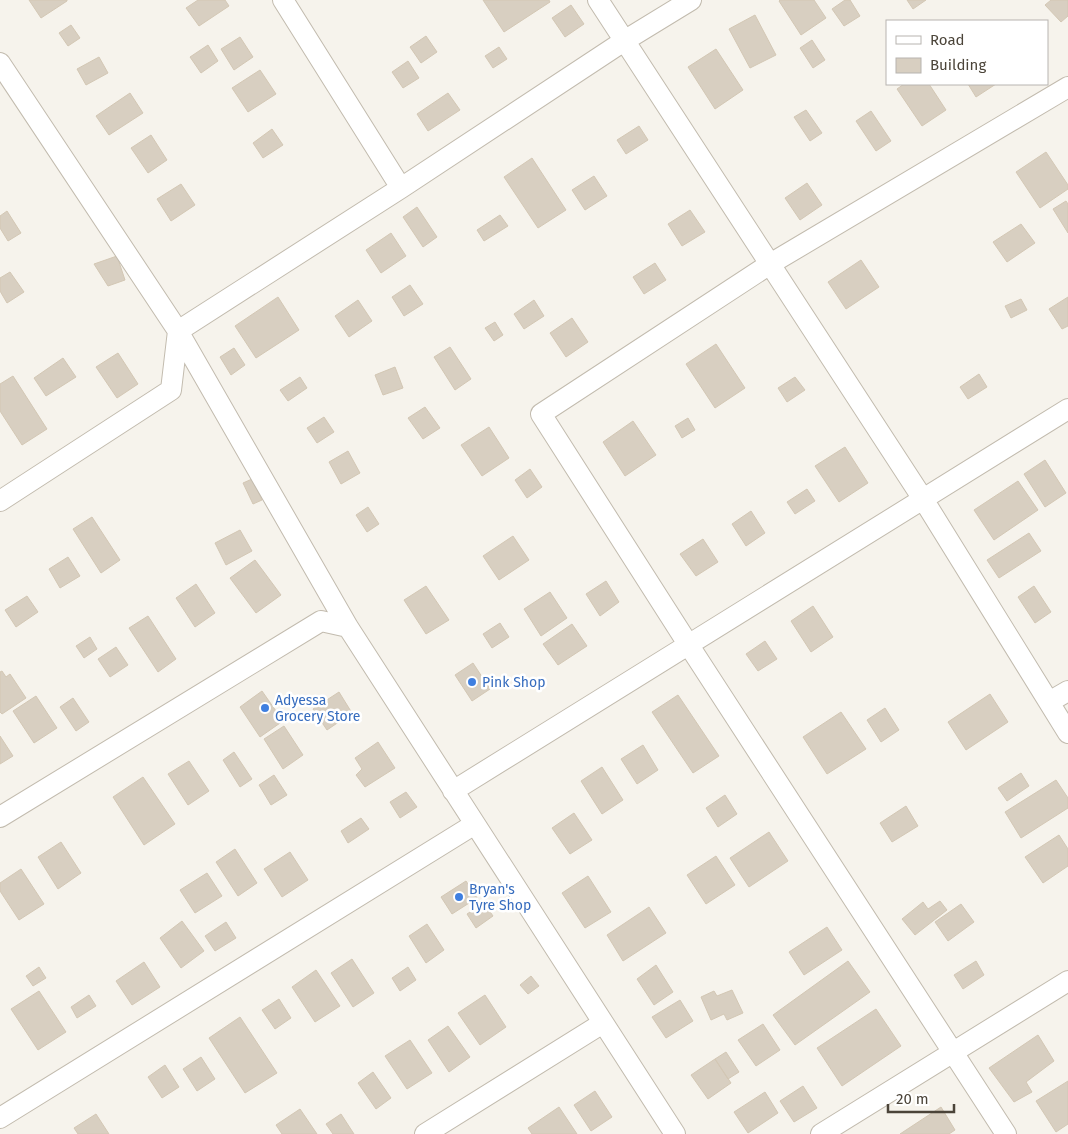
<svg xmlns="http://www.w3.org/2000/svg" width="1068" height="1134" font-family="'Fira Sans',sans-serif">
  <rect width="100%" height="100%" fill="#f6f3ec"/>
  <!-- building -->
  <path fill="#d8cfc1" stroke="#d3c7b4" d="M29,0H67V1L41,18Z
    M198,0H225L229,6L199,26L186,8Z
    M483,0H549L550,2L504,32Z
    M780,0H814L826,18L801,35L779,1Z
    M845,0H850L860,16L844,26L832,9Z
    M907,0H926L913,9Z
    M1051,0H1068V16L1061,22L1045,5Z
    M571,5L584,24L565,37L552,18Z
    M755,15L776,55L750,68L729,29Z
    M71,25L80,38L68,46L59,33Z
    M426,36L437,52L421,63L410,47Z
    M240,37L253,57L234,70L221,49Z
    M812,40L825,60L813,68L800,48Z
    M208,45L218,61L201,73L190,57Z
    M499,47L507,59L493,68L485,56Z
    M716,49L743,90L715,109L688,67Z
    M99,57L108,73L86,85L77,69Z
    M408,61L419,78L403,88L392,72Z
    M260,70L276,94L248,112L232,88Z
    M904,84H929L946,110L922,126L897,89Z
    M968,84H996L976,97Z
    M130,93L143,113L109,135L96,116Z
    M448,93L460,110L428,131L417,114Z
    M806,110L822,133L810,141L794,117Z
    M871,111L891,141L876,151L856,121Z
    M639,126L648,140L626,154L617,140Z
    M272,129L283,145L263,158L253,143Z
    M151,135L167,160L148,173L131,148Z
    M1046,152L1068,185V189L1040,208L1016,172Z
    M532,158L566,210L538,228L504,177Z
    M594,176L607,196L585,210L572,190Z
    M807,183L822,205L800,220L785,198Z
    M181,184L195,205L171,221L157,199Z
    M1066,201L1068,204V233L1053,209Z
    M417,207L437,237L423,247L403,217Z
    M690,210L705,232L682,246L668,224Z
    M7,211L21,233L8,241L0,228V216Z
    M500,215L508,226L484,241L477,230Z
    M1021,224L1035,243L1007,262L993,242Z
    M391,233L406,256L381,273L366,250Z
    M117,256L125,280L108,286L94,264Z
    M861,260L879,287L846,309L828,282Z
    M655,263L666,280L644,294L633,277Z
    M10,272L24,292L7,303L0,291V278Z
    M410,285L423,304L404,316L392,297Z
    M278,297L299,330L256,358L235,326Z
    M1068,297V326L1062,329L1049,309Z
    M1021,299L1027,310L1011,318L1005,306Z
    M358,300L372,321L349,337L335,316Z
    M534,300L544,316L524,329L514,314Z
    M572,318L588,342L566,357L550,333Z
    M495,322L503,335L494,341L485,328Z
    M716,344L745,388L715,408L686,364Z
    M450,347L471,379L455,390L434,357Z
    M234,348L245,365L231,375L220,357Z
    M118,353L138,384L117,398L96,367Z
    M63,358L76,377L46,396L34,378Z
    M395,367L403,388L383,395L375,375Z
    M979,374L987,387L968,399L960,387Z
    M13,376L47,429L22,445L0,411V384Z
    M300,377L307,388L288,401L280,390Z
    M795,377L805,390L787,402L778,388Z
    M425,407L440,428L423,439L408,418Z
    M324,417L334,432L317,443L307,428Z
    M688,418L695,430L682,438L675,426Z
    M633,421L656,455L625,476L603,442Z
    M489,427L509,458L482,476L461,445Z
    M845,447L868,483L839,502L815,466Z
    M348,451L360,473L341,484L329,462Z
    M1045,460L1066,493L1045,507L1024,474Z
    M530,469L542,487L527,498L515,480Z
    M252,479L262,500L253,504L243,483Z
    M1018,481L1038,510L994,540L974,510Z
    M807,489L815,501L795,514L787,502Z
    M368,507L379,524L367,532L356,515Z
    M751,511L765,533L746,546L732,524Z
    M92,517L120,560L101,573L73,529Z
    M240,530L252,551L226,565L215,543Z
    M1029,533L1041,551L999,578L987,560Z
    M513,536L529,560L499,580L483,556Z
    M703,539L718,562L696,576L680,554Z
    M68,557L80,576L60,588L49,569Z
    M255,560L281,595L256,613L230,578Z
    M606,581L619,602L600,616L586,594Z
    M196,584L215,613L195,627L176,598Z
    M426,586L449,620L426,634L404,600Z
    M1034,586L1051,612L1035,623L1018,597Z
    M550,592L567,618L541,636L524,609Z
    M27,596L38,612L16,627L5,610Z
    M813,606L833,637L811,652L791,621Z
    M148,616L176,659L158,672L129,628Z
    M500,623L509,637L492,648L483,634Z
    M572,624L587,646L558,665L543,644Z
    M90,637L97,649L84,658L76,646Z
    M765,641L777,659L758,671L746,654Z
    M116,647L128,665L110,677L98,659Z
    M473,663L490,689L472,701L455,675Z
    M2,671L6,677L10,674L26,698L2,714L0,712V672Z
    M262,691L283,721L260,737L240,707Z
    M339,692L352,713L327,730L313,709Z
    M990,694L1008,722L966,750L948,722Z
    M678,695L719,756L693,773L652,712Z
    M36,696L57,728L34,743L13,711Z
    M73,698L89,722L76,731L60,707Z
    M885,708L899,730L881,742L867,720Z
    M841,712L866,749L827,774L803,737Z
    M284,726L303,755L283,769L264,739Z
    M0,736L13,756L0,764Z
    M378,742L395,768L365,787L356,775L362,769L355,758Z
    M643,745L658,770L637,784L621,759Z
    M234,752L252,779L240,787L223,760Z
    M189,761L209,791L188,805L168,774Z
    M602,767L623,800L602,814L581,781Z
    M1021,773L1029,786L1007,801L998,788Z
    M274,775L287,795L271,805L259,785Z
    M143,777L175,824L144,845L113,797Z
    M1056,780L1068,798V808L1021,838L1005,812Z
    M406,792L417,807L400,818L390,802Z
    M725,795L737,814L718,827L706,808Z
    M906,806L918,826L892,842L880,823Z
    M574,813L592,840L570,854L552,828Z
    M361,818L369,829L348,843L341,831Z
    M769,832L788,861L749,887L730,858Z
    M1059,835L1068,849V866L1043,883L1025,857Z
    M61,842L81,873L58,889L38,857Z
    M235,849L257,883L238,896L216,862Z
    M290,852L308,880L282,897L264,869Z
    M716,856L735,885L706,904L687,875Z
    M21,869L44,904L19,920L0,891V883Z
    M207,873L222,896L195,913L180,890Z
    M588,876L611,912L585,928L562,893Z
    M466,881L477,898L452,914L441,897Z
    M940,901L947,910L915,935L902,919L923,902L928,909Z
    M484,903L493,916L476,928L467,914Z
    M961,904L974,922L948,941L935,922Z
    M649,907L666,933L623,961L607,935Z
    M182,921L204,951L181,968L160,938Z
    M226,922L236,938L215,951L205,936Z
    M427,924L444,950L426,963L409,936Z
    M827,927L842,950L804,975L789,952Z
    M352,959L374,993L353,1007L331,973Z
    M848,961L870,992L795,1045L773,1015Z
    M976,961L984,975L963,989L954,975Z
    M144,962L160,987L132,1005L116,981Z
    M656,965L673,992L654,1005L637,979Z
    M39,967L46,978L33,986L26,976Z
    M408,967L416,980L400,991L392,978Z
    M316,970L340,1006L315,1022L292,987Z
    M531,976L539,986L528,994L520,985Z
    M732,990L743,1013L727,1020L724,1014L711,1020L701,997L714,991L717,996Z
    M39,991L66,1032L38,1050L11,1009Z
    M89,995L96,1006L77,1018L71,1007Z
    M485,995L506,1027L480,1045L458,1013Z
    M279,999L291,1018L275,1029L262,1010Z
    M680,1000L693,1021L666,1038L652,1017Z
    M876,1009L901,1046L842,1086L817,1048Z
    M240,1017L277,1073L245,1093L209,1038Z
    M763,1024L780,1050L756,1066L738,1040Z
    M448,1026L470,1057L449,1072L428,1040Z
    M1038,1035L1054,1061L1026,1082L1032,1092L1014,1102L989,1068Z
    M410,1040L432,1073L407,1089L385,1056Z
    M726,1052L739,1072L728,1079L715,1059Z
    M201,1057L215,1079L197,1091L183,1069Z
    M715,1059L731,1083L708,1099L691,1075Z
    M165,1065L179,1087L162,1098L148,1077Z
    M373,1072L391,1098L376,1109L358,1083Z
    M1068,1081V1124L1056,1132L1036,1101Z
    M803,1086L817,1108L794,1122L780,1101Z
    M595,1091L612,1117L591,1131L574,1105Z
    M765,1092L778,1113L748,1133L734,1112Z
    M559,1107L577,1134H532L528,1128Z
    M941,1107L955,1130L949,1134H900Z
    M300,1109L317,1134H282L276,1125Z
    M96,1114L109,1134H78L74,1128Z
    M341,1114L354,1134H333L326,1124Z"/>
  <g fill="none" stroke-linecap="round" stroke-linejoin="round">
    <defs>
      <path id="minor" d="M283,0L401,188
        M598,0L923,499L1068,733
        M0,63L178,331L348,627L675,1134
        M0,501L171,390L178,331L401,188L624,41L691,0
        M1049,702L1068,691
        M453,791L1068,409
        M0,817L321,621L348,627
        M0,1118L475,824
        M425,1134L603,1023
        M821,1134L1068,981
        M1006,1134L688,644L541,414L770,264L1068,87"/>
    </defs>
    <!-- minor casing -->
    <use href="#minor" stroke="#c2bbae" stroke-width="22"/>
    <!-- minor -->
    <use href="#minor" stroke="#fff" stroke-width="20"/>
  </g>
  <!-- markers -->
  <g fill="#3f7fe0" stroke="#fff" stroke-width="2">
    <circle cx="472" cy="682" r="5"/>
    <circle cx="265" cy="708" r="5"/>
    <circle cx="459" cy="897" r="5"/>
  </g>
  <g text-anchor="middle" stroke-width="5" stroke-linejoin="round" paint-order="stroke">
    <!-- shop labels -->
    <g font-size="14" fill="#366cbe" stroke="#fff" text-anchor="start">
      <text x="482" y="687">Pink Shop</text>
      <text x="275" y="705">Adyessa<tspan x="275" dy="16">Grocery Store</tspan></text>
      <text x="469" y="894">Bryan's<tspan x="469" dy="16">Tyre Shop</tspan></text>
    </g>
  </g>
  <!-- legend -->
  <rect x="886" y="20" width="162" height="65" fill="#ffffff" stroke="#b7b4b0"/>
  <rect x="896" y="36" width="25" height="8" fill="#ffffff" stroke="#b7b4b0"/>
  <text x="930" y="45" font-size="15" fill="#4b4439">Road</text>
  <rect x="896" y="58" width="25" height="15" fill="#d8cfc1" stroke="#b7b4b0"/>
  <text x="930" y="70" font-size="15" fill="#4b4439">Building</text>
  <!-- scale -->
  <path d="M888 1104v8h66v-8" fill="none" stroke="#4b4439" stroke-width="2.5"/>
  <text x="896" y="1104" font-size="15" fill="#4b4439" stroke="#ffffff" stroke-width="4" paint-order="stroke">20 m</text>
</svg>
